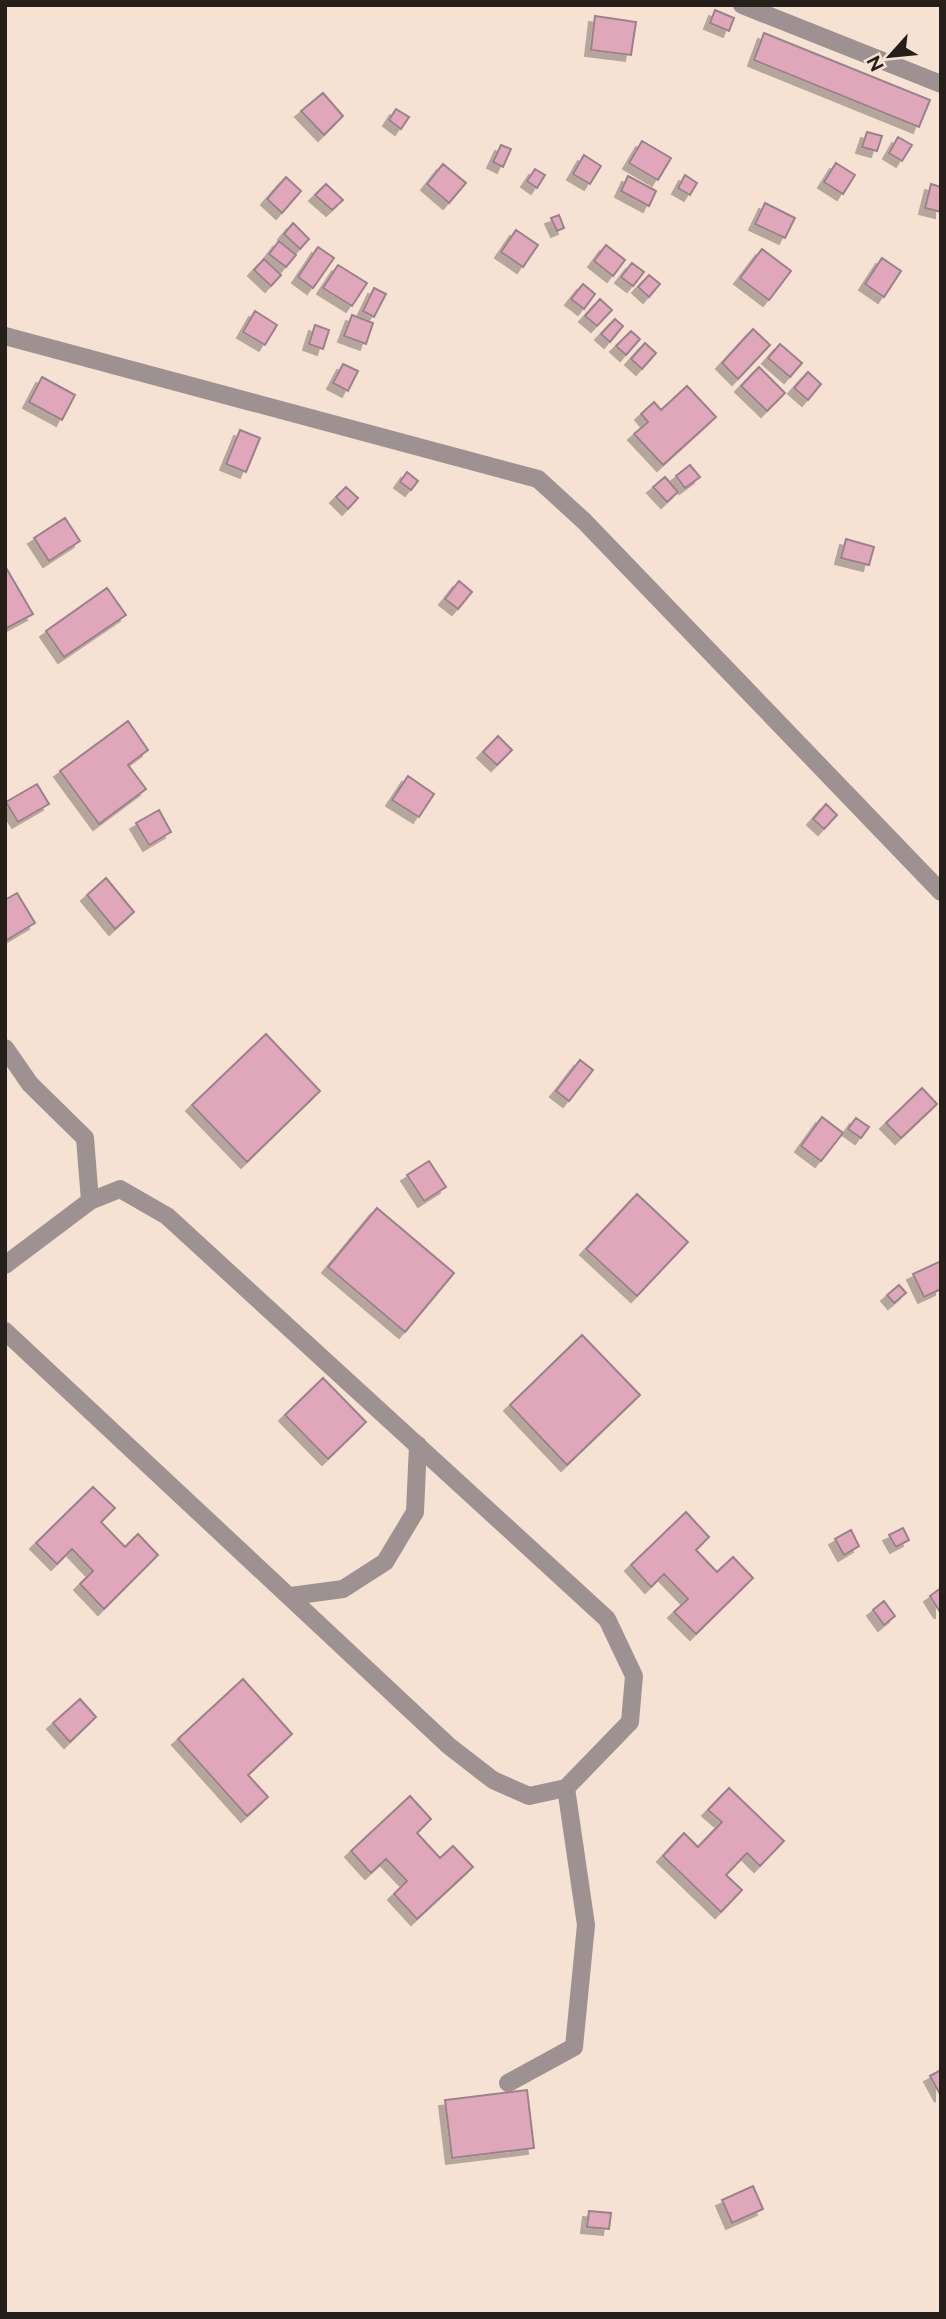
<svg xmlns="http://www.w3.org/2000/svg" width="946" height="2319" font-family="Raleway,sans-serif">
  <defs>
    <filter id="shadow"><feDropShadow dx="-6" dy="6" stdDeviation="0" flood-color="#0004"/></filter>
  </defs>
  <rect width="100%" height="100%" fill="#f5e2d2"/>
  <!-- building -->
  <path fill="#e0a7bb" stroke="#9a828a" stroke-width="2" filter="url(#shadow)" d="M715,10L734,18L729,31L710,23Z
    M595,16L636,22L631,55L591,50Z
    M764,33L930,100L919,127L754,60Z
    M323,93L343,116L324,135L301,111Z
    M396,109L409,117L401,129L389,120Z
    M867,132L882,136L877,151L862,147Z
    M898,137L912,145L902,161L889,153Z
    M642,141L671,158L658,180L629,163Z
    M501,145L511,149L503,167L493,162Z
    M584,155L601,166L590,184L573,174Z
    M836,163L855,175L843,194L824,182Z
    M443,164L466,183L449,203L427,184Z
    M535,169L545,175L537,188L527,181Z
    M685,175L697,183L690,195L678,188Z
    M628,176L656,191L649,206L621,191Z
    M286,177L301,191L282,213L267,199Z
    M326,184L343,200L332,210L315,195Z
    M931,184L941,187V212L925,208Z
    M765,203L795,218L785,238L755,224Z
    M559,215L564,228L557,231L551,218Z
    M293,223L309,239L300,249L284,234Z
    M516,230L538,245L523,267L501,252Z
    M279,241L296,255L286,267L269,254Z
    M606,245L625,260L613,276L594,261Z
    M318,247L334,258L313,288L298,277Z
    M762,249L791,271L769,300L740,278Z
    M882,258L901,271L884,297L865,284Z
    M264,259L281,275L271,286L254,270Z
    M632,263L644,272L633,286L621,277Z
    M338,265L367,283L352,306L323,288Z
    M649,275L660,284L649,297L638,287Z
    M583,284L595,294L584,309L571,299Z
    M374,288L386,294L374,317L363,311Z
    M600,299L612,310L597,326L585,316Z
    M255,311L277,325L265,345L243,332Z
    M352,315L373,323L366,344L344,336Z
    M615,319L623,326L610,342L601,334Z
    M315,325L329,330L323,349L309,344Z
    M753,329L770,345L738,379L722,363Z
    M631,331L640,339L626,355L616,346Z
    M645,343L656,353L642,369L631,359Z
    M780,344L802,363L790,377L768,358Z
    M343,364L358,371L348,391L333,383Z
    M759,367L785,393L767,411L741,386Z
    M808,372L821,384L808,400L794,388Z
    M42,377L75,395L62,420L29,402Z
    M687,386L716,417L663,465L634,434L648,422L641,414L654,402L661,410Z
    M240,430L260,438L246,472L226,464Z
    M690,465L700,477L685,488L676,476Z
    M407,472L418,481L411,490L400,482Z
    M665,477L678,492L667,502L653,487Z
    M346,487L358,498L348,509L336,497Z
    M65,518L80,541L49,561L34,538Z
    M846,539L874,547L869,565L841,558Z
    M5,566L33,614L5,629Z
    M459,581L472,592L458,609L445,599Z
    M107,588L126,615L64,657L46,631Z
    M128,721L148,750L128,765L146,789L99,824L60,771Z
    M498,736L512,750L497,765L483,752Z
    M408,776L434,794L419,817L392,800Z
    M37,784L49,804L18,822L6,802Z
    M826,804L837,815L824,829L813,819Z
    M159,810L171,832L149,845L136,823Z
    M106,878L134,912L115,929L87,895Z
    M17,893L35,923L5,941V900Z
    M266,1034L320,1091L247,1162L192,1105Z
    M580,1060L593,1070L569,1101L556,1091Z
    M922,1088L937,1104L901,1138L886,1123Z
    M822,1117L843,1133L821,1161L801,1146Z
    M856,1118L869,1127L861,1138L848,1129Z
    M429,1161L446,1187L424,1201L407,1175Z
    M637,1194L688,1242L637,1296L586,1249Z
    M377,1208L454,1273L405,1332L328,1267Z
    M941,1261V1289L924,1297L913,1274Z
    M899,1285L906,1293L894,1303L887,1295Z
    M582,1335L640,1395L567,1465L510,1405Z
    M323,1378L366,1422L328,1459L285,1415Z
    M93,1487L115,1508L101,1522L125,1547L138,1534L158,1555L104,1609L80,1584L93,1571L72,1549L57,1564L36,1543Z
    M686,1512L709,1537L696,1550L717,1572L733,1557L753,1578L696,1634L674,1612L688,1599L664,1574L651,1587L631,1565Z
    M903,1528L909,1540L896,1547L889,1535Z
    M851,1530L859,1546L844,1555L835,1539Z
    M941,1588V1612H940L930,1596Z
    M884,1601L895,1616L884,1625L873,1610Z
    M243,1679L292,1734L248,1775L268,1797L247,1816L178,1739Z
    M80,1699L96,1717L70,1742L53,1723Z
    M729,1788L784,1841L760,1866L747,1853L726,1875L742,1890L721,1912L663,1856L684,1833L698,1847L722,1822L708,1810Z
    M410,1796L431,1819L417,1833L440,1858L453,1846L473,1867L417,1919L394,1894L407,1881L386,1859L371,1873L351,1851Z
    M941,2070V2096L930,2076Z
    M527,2090L534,2148L452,2158L445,2100Z
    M753,2186L763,2209L732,2223L722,2200Z
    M589,2211L611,2213L609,2229L587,2227Z"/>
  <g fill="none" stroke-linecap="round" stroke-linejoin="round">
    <!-- service -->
    <path stroke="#9d9191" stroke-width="18" d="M508,2083L574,2047L586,1925L566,1788"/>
    <!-- minor -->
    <path stroke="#9d9191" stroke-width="18" d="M742,5L941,84
      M5,336L538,479L584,521L941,892
      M5,1048L30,1084L85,1138L90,1201
      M5,1265L90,1201L120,1189L167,1216L607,1619L634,1676L630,1722L566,1788L529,1796L493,1780L449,1746L5,1331
      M291,1596L343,1589L385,1562L415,1512L418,1445"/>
  </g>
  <!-- border -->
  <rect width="946" height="2319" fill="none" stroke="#261f19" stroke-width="14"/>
  <!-- north arrow -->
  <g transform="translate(890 56) rotate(243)" stroke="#f5e2d2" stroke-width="5" paint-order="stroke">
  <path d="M0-5L12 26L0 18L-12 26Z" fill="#261f19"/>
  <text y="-10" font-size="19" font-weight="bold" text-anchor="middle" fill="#261f19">N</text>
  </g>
</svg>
